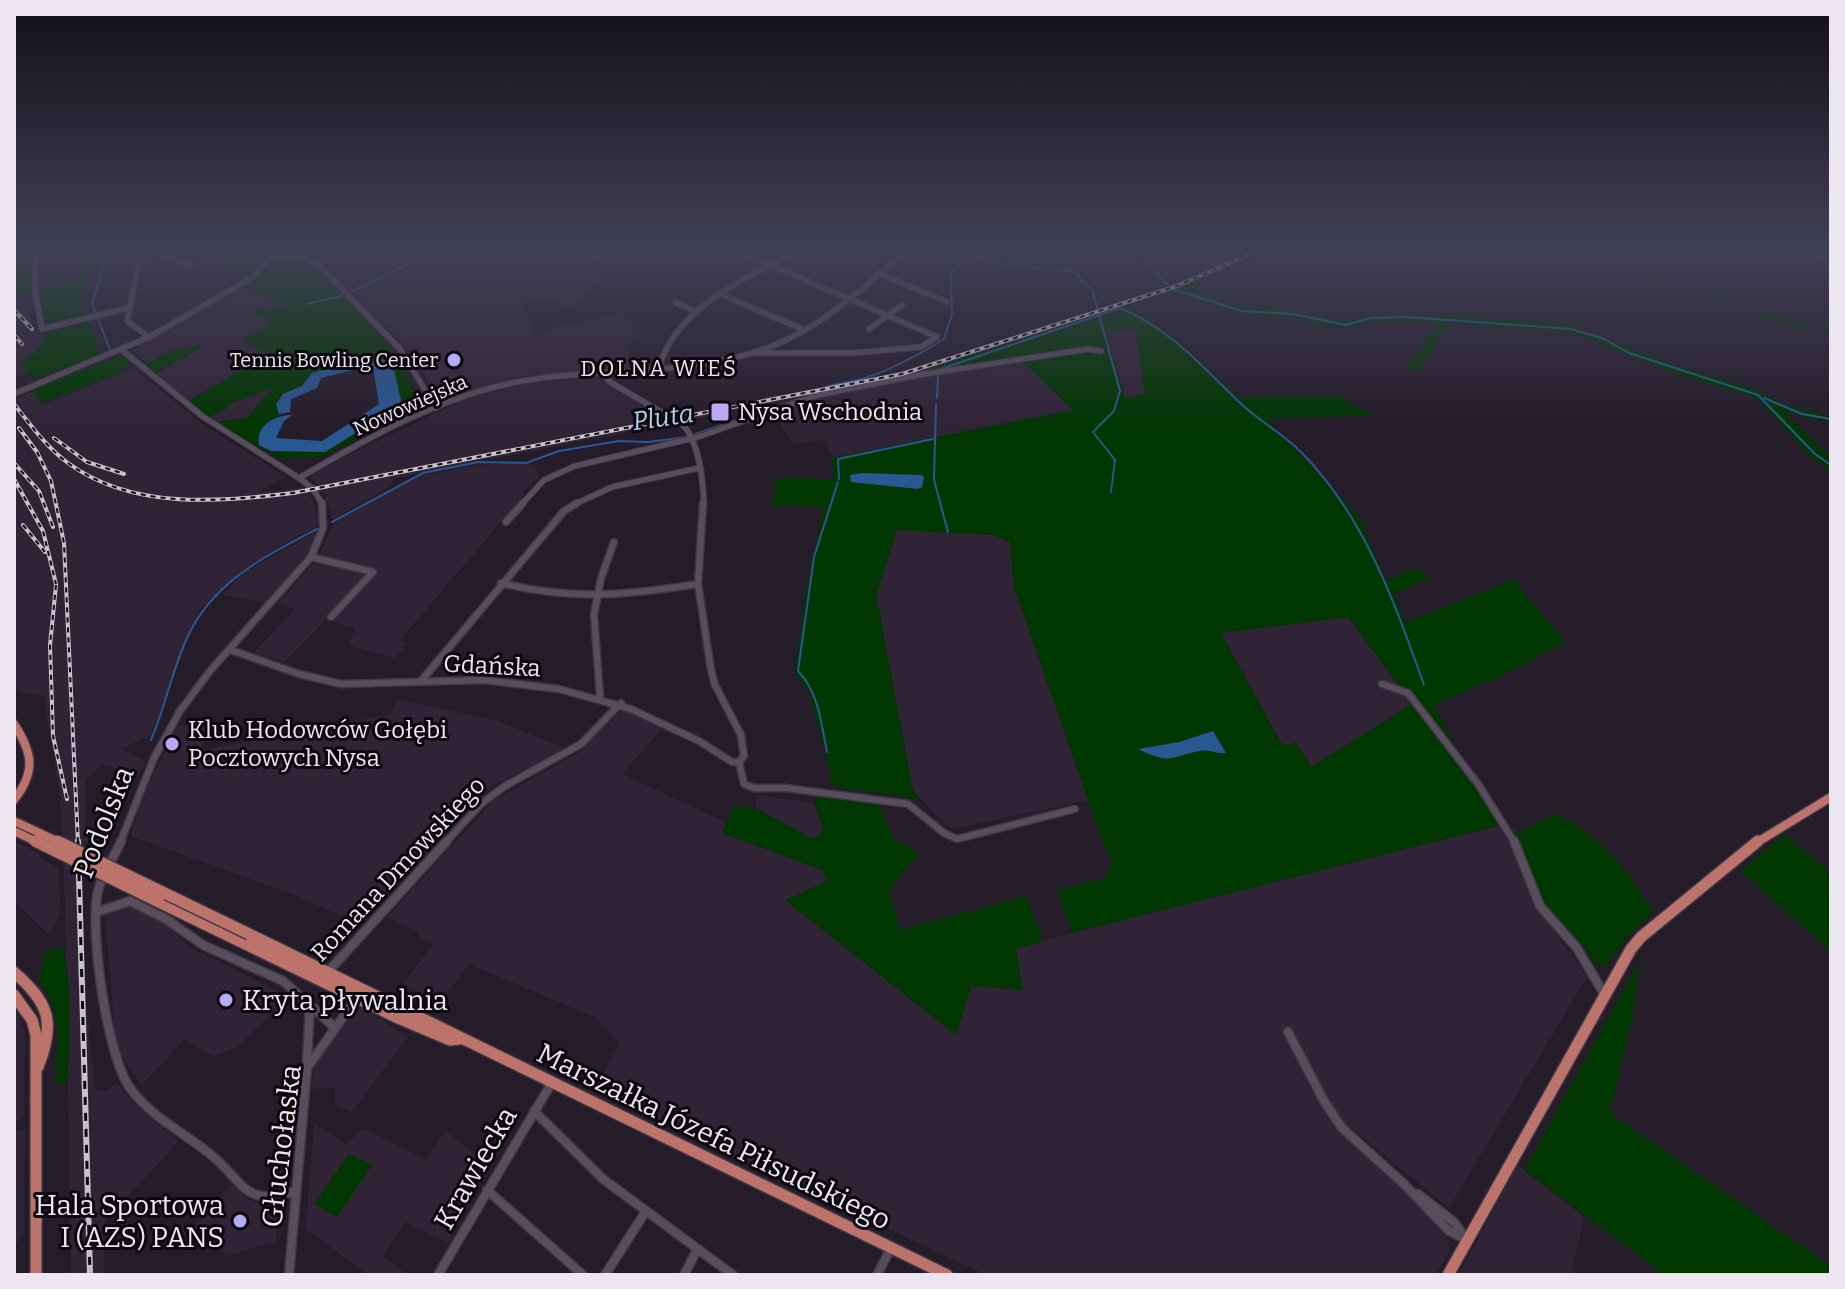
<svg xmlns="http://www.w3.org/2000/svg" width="1845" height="1289" font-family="Bitter,serif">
  <rect width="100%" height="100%" fill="#251c2a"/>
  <!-- built -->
  <path fill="#302336" d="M566,247L594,263L607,276L570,309L542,297L523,304L537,340L562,321L571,326L622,311L642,334L625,347L635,363L626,368L529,376L438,398L433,396L425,376L419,346L409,350L329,268L331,263L296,248Z
    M14,288L23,298L33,328L43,339L36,352L21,362L28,372L14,377Z
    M242,288L288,306L253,312L272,324L242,339L269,354L188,401L155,374L205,345L186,347L147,363L132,351Z
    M1100,308L1104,312L932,368L1020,359L1074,410L832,458L826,440L793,444L777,418L744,425L742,422L812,395L391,479L393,485L333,519L324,492L309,493L319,518L316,527L281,545L241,572L200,609L151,735L121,749L146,761L139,774L102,765L85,779V831L93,829V836L80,847L85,990L95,1091H107L117,1083L137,1107L179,1141L104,1222V1275H71L65,903L60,796L44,696L18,693L14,682V399L34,391L43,405L134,369L201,423L286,477L258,492L320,486L311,479L312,475L352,453L462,401L522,384L595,377L666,419L872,380Z
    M1105,329L1136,330L1146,394L1125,398Z
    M276,386L247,418L215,422L209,417L230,407L228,405Z
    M533,463L540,477L522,491L524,495L400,640L407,643L395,658L348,645L356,629L326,619L284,662L254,652L295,609L278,603L316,561L334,523L381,495L421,476L476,465Z
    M897,529L994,535L1010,542L1014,587L1089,800L951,829L913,791L876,595Z
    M317,531L306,556L267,603L223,595L245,572Z
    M1348,617L1413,704L1311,768L1283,746L1221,633Z
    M398,699L498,721L566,749L491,786L369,913L356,922L295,895L131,836L142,798L178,726H214L199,751L391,714Z
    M623,709L663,727L622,774L727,823L722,833L823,870L828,881L786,901L956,1034L971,986L1016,948L1210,896L1501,825L1537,907L1587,977L1449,1208L1349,1126L1340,1129L1434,1220L1446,1236L1450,1250L1436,1275H986L594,1089L620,1044L594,1017L469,964L440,1003L402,984L434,944L418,936L419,932L387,917L494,800L578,753Z
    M758,795L814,803L824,829L813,839L755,808Z
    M14,841L40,854L38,856L59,869L60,915L49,935L14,901Z
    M129,906L163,922L190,947L289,997L237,1047L213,1056L184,1040L141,1085L120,1053L115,1034L105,914Z
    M14,1006L25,1031L24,1117L14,1122Z
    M362,1008L408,1037L352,1112L335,1105V1088L312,1089L313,1070L333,1037L354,1010Z
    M314,1123L347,1145L362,1128L426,1160L445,1131L491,1167L450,1237V1244L405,1222L383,1256L407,1275H369L306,1229Z
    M25,1129L24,1233L14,1246V1253V1132Z
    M1517,1165L1584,1217L1571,1275H1459Z
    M231,1184L249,1200L264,1205L278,1215L276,1245L272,1242L228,1256L194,1226Z"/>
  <!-- green -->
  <path fill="#003600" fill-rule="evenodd" d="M75,247H91L98,253L82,303L85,316L45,324L41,288L75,281L84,257Z
    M214,247H272L250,276L221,264L234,257Z
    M1586,247L1611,261L1713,292L1752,310L1758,308L1822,332L1830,324L1831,335C1782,327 1737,303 1690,287C1655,274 1616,269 1586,247Z
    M32,251V295L23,298L14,288V255Z
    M276,257L307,264L317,270L384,341L403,367L421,407L322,457H288L282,460L215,422L247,418L274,387L229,404L230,407L209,417L188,401L269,354L241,340L271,324L251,311L286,306L242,288L262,273ZM373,357L399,406L325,452L272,451L275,418L282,416L279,414L283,394L302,386L312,373Z
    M1193,282L1224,302L1292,310L1317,317L1347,319L1372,313H1404L1565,323L1675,365L1746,386L1787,405L1831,416V421C1814,421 1799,413 1784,412L1831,459V471L1809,455L1760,402L1748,396L1680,376L1583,337L1567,333L1449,324L1419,370L1406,369L1438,322L1378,321L1348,328L1315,325L1291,318L1244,315L1167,292Z
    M1124,306L1164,329L1240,397L1339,395L1358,409L1376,415L1266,419L1359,517L1386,580L1418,568L1429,579L1393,594L1406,622L1516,579L1522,591L1566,642L1503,675L1433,705L1467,765L1468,774L1501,825L1072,933L1057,890L1104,878L1113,863L1101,838L1014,587L1010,542L994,535L897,530L876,595L913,791L921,799L834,787L809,690L795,674L806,589L824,507L772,505L777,478L834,479L832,458L1073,410L1020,359L942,371L932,368ZM1105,330H1136L1145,394L1125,398ZM1348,617L1412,704L1311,767L1296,742L1282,746L1221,633Z
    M90,320L100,356L33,379L21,363L36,352L47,334Z
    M205,345L155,374L145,366C160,352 185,347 205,345Z
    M122,355L132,362L116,374L41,403L34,391L20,397L18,394Z
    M818,794L877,802L894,839L919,854L889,890L899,930L1026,896L1043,941L1016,949L1023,990L971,986L956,1035L785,900L827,881L823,870L722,833L733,806L755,808L813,839L824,829L814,803Z
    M1556,813C1603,840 1626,865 1653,912L1629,935L1606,966L1596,965L1585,948L1543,904L1515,834Z
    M1785,834L1831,873V951L1740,871Z
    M61,947C75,975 68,1050 68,1084H55C56,1045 65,1012 38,981L45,953Z
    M1640,960L1632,1017L1610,1113L1831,1266V1275H1664L1524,1170Z
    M349,1154L372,1165L337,1217L314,1204Z"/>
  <!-- water -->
  <path fill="#295792" d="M373,357L392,361L401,400L399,406L325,452L271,451L259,445C255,425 276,415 292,415L284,421L276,438L322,441L379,404L373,368L370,366L321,378L317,388L291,399L290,412L279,414L276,404L283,394L302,386L312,373Z
    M862,473L921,475L924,477L922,487L918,489L851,482L850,475Z
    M1213,731L1226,753C1217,754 1208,749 1200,751C1168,757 1171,765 1138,749L1179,742Z"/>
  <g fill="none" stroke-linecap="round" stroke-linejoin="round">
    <!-- stream -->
    <path stroke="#295792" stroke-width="2" d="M104,247L108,253L92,303L110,350
      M1123,247L1147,259L1156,274L1172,289L1242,311L1292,314L1346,325L1371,318L1407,317L1571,329L1604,339L1629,353L1758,395L1815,454L1831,465
      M966,252L1005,265L1076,272L1083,283L1092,289L1120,391L1114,411L1093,432L1115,460L1111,492
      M352,291L445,247
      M306,304L342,296
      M938,370L1120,308C1170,329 1200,364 1238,401C1257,420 1281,432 1300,451C1364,515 1394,601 1424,685
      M813,394C826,383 852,383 868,377C895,368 920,354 944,339L952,314L951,273L966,252L961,247
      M937,398L938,376
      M1764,398L1802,414L1831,419
      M936,404L934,480L948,532
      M839,479L838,459L933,439
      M332,522L423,473L479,462L526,463L559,451L619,441L648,442L687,437L807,396
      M151,740C165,707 172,672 186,640C211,583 265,556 317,529
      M827,752C821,723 819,693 798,671L814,557L838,482"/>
    <defs>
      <path id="minor-far2" d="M35,247V291L42,329L128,308
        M142,247L127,321L149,337
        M583,247L597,258
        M1802,247L1831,261
        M142,249L191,265
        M742,253L771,265L798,251L790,247
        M272,254L303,258L320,266L400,349L436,408
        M878,273L947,302
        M720,294L802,329
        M676,303L697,312
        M869,329L902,305
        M122,350L202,416L302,480L313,489L323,505
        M756,353H852L921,347L937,337
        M659,368C672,318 727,286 771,265L937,337
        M602,373L610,382L683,425C700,444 703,480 704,505
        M16,393L149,337L255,276L277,247
        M299,478C363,441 430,402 503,385C589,365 683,379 767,348C822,328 868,284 911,247
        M521,505L544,480L575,466L698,437L814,396L919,375L1088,349L1101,351
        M573,505L612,487L699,468"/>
      <path id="minor-far1" d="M703,503L698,584L711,670L715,685L741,735L744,756L739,762L744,784L754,788H786L908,804L944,833L957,839L1075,809
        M506,522L523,503
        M311,557L373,572L331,617
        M501,583C572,601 627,595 698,584
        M231,650L299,674L341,684L484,680L559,689L631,709L699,741L732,762H739
        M421,681L564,511L577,503
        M1382,684L1408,693L1478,784L1515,843
        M600,697L594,615L601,578L614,542
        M120,843L154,758L180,711L210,671L311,557L323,528L322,503
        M445,843L481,804L505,786L581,744L621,703"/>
      <path id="minor" d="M121,841C114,858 102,874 98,891C89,930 107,1056 130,1088C150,1116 184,1133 210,1154C247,1184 242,1207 296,1191
        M1514,841L1540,906L1577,948L1604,994
        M97,912L130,901L166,919L203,945L283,981L333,1026
        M326,974L447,841
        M1288,1032L1324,1101L1342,1128L1403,1183L1449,1231L1467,1240
        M307,1061L310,1005
        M534,1111L603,1179L733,1275
        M487,1190L583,1275
        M1418,1194L1454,1222L1467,1240
        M289,1275L307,1068L358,996
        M438,1275L551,1084
        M605,1275L646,1211
        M684,1275L697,1250
        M877,1275L891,1248"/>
      <path id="major-far1" d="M14,724C33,753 36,772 14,800
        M1756,843L1831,797"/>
      <path id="major" d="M159,902L398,1018L450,1040L459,1039
        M249,934L947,1275
        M14,972C49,1003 56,1022 38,1067
        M14,995L32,1020L36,1035V1275
        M1448,1275L1631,949L1641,937L1758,841"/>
    </defs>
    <!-- minor-far2 casing -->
    <use href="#minor-far2" stroke="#3f3743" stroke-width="7"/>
    <!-- minor-far1 casing -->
    <use href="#minor-far1" stroke="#3f3743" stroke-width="9"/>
    <!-- minor casing -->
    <use href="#minor" stroke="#3f3743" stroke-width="11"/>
    <!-- major-far1 casing -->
    <use href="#major-far1" stroke="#3f3743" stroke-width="11"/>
    <!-- major casing -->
    <use href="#major" stroke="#3f3743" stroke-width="14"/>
    <!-- minor-far2 -->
    <use href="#minor-far2" stroke="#574d5d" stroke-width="5"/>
    <!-- minor-far1 -->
    <use href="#minor-far1" stroke="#574d5d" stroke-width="6"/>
    <!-- minor -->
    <use href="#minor" stroke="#574d5d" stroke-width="8"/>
    <!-- major-far1 -->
    <use href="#major-far1" stroke="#bc736b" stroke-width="8"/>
    <!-- major -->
    <use href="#major" stroke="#bc736b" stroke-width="11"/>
    <defs>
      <path id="rail-far1" d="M14,310L32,329
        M14,335L22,344
        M14,404C30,424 46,447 68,463C132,510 218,502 293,493L902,374L1174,287L1267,247
        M19,428L37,452L51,481L64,543L78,843
        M54,438L87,462L124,474
        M14,463L39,491L53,527
        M14,479L43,531L56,584
        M23,525L45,552
        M56,585L50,645L53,736L67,799"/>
      <path id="rail" d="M78,841L90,1275"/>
    </defs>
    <!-- rail-far1 casing -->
    <use href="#rail-far1" stroke="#c8c2cc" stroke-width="4"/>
    <!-- rail casing -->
    <use href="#rail" stroke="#c8c2cc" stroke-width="6"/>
    <!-- rail-far1 -->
    <use href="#rail-far1" stroke="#0c080e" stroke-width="2" stroke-dasharray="5" stroke-linecap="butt"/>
    <!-- rail -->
    <use href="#rail" stroke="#0c080e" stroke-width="3" stroke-dasharray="8" stroke-linecap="butt"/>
    <defs>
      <path id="major-bridge-far1" d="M14,821L61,843
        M14,831L39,843"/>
      <path id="major-bridge" d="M35,841L159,902
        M57,841L249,934"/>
    </defs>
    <!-- major-bridge-far1 casing -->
    <use href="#major-bridge-far1" stroke="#3f3743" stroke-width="11" stroke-linecap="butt"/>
    <!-- major-bridge casing -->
    <use href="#major-bridge" stroke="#3f3743" stroke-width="14" stroke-linecap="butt"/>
    <!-- major-bridge-far1 -->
    <use href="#major-bridge-far1" stroke="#bc736b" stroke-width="8"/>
    <!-- major-bridge -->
    <use href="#major-bridge" stroke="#bc736b" stroke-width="11"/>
  </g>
  <!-- sky -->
  <linearGradient id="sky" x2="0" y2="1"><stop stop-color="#140f17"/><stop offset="0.58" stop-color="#404055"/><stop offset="1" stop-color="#404055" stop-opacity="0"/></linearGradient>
  <rect width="1845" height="428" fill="url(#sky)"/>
  <!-- markers -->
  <g fill="#b7abf7" stroke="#0c080e" stroke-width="3">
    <circle cx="454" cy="360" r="8"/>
    <rect x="710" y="402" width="20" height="20" rx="4"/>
    <circle cx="172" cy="744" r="8"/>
    <circle cx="226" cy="1000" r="8"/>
    <circle cx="240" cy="1221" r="8"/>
  </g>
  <g text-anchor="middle" stroke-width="6" stroke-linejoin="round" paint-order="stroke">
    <!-- far-poi labels -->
    <g font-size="20" fill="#ece6f0" stroke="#0c080e" text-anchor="end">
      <text x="438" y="367">Tennis Bowling Center</text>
    </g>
    <!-- far-street labels -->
    <g font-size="20" fill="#ece6f0" stroke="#0c080e">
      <text transform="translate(410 405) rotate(-24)" y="7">Nowowiejska</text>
    </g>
    <!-- far-neighbourhood labels -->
    <g font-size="22" letter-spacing="2" fill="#ece6f0" stroke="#0c080e">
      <text x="659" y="376">DOLNA WIEŚ</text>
    </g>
    <!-- poi labels -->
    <g font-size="24" fill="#ece6f0" stroke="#0c080e" text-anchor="start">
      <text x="738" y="420">Nysa Wschodnia</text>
      <text x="188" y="738">Klub Hodowców Gołębi<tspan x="188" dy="28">Pocztowych Nysa</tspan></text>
    </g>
    <!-- street labels -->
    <g font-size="24" fill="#ece6f0" stroke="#0c080e">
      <text transform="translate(492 666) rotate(3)" y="8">Gdańska</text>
      <text transform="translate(398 869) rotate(-47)" y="8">Romana Dmowskiego</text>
    </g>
    <!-- water labels -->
    <g font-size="26" font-style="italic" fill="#b3cdef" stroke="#0c080e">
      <text transform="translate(663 417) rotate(-8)" y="9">Pluta</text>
    </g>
    <!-- near-street labels -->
    <g font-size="28" fill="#ece6f0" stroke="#0c080e">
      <text transform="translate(103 822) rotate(-68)" y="10">Podolska</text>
      <text transform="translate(714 1136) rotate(26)" y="10">Marszałka Józefa Piłsudskiego</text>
      <text transform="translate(281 1146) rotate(-83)" y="10">Głuchołaska</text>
      <text transform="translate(475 1168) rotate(-60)" y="10">Krawiecka</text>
    </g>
    <!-- near-poi labels -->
    <g font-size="28" fill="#ece6f0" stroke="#0c080e" text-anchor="start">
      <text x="242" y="1010">Kryta pływalnia</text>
      <text x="224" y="1215" text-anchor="end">Hala Sportowa<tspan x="224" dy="32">I (AZS) PANS</tspan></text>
    </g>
  </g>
  <!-- border -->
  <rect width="1845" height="1289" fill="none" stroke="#ece6f0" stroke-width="32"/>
</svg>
